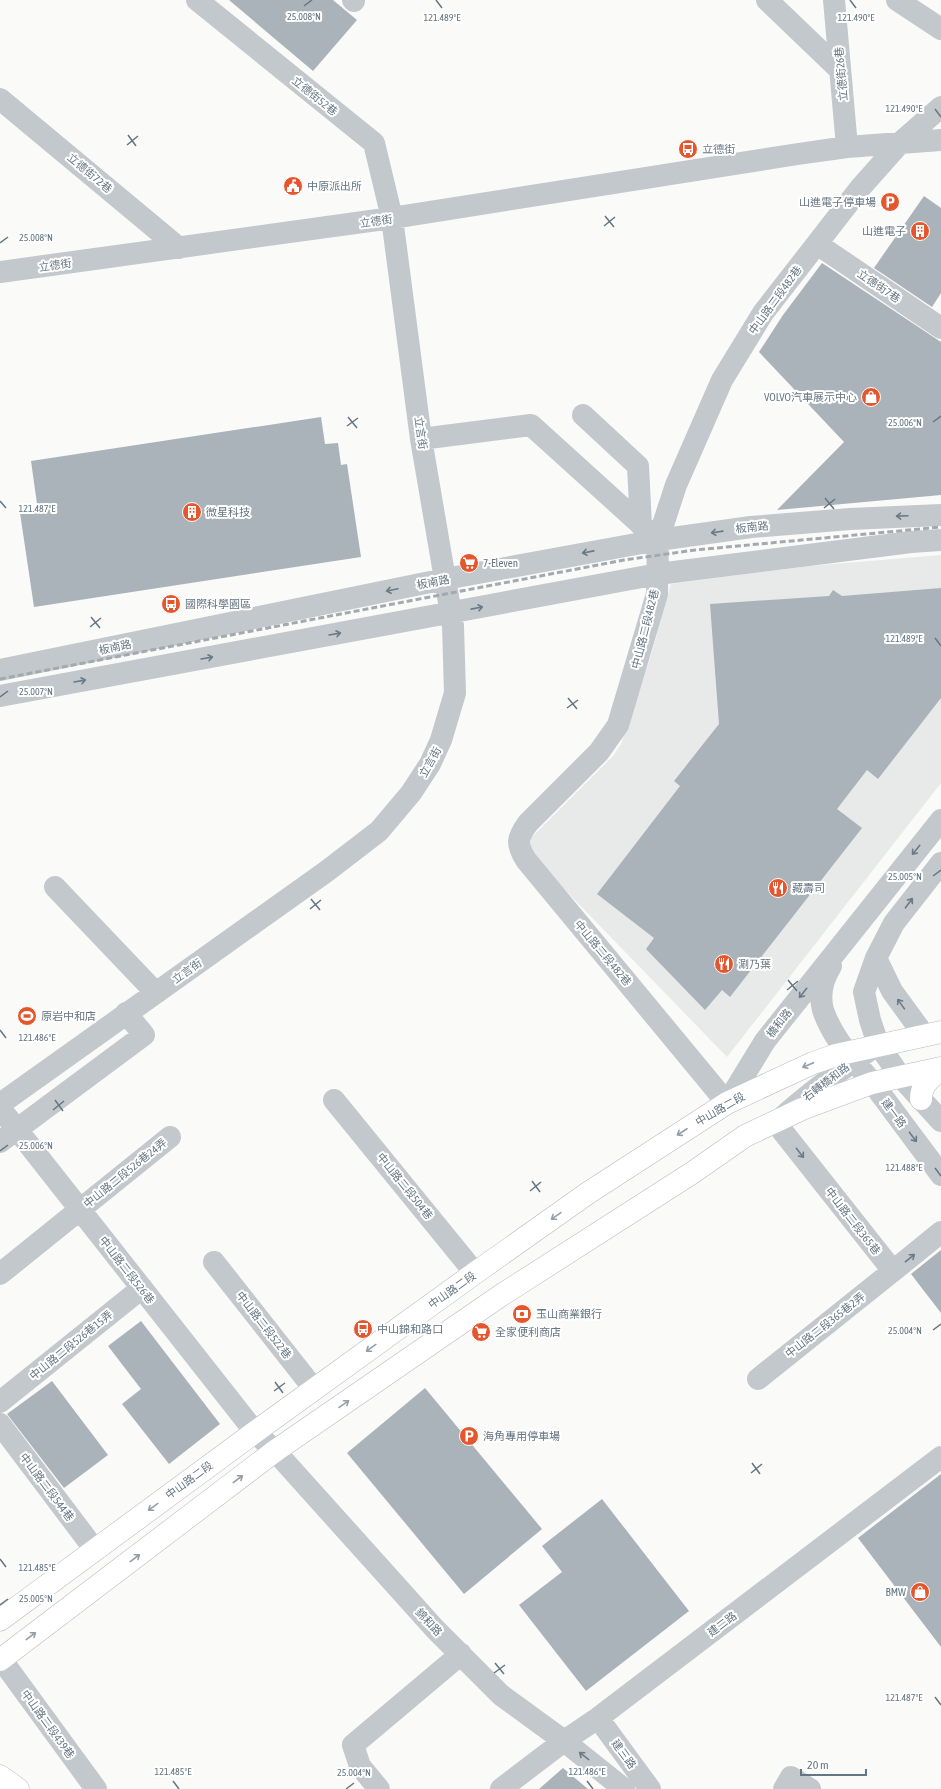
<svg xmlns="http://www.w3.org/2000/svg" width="941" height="1789" font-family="'Asap Condensed','Noto Sans TC',sans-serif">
  <rect width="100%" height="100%" fill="#fafaf8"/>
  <!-- built -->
  <path fill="#e8e9e9" d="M941,555V783L727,1057L539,863L530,846L531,838L613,756L621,744L651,655L671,584L809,566Z"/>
  <!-- building -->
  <path fill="#aab3b9" d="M229,0H333L357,20L313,71Z
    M924,196L941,208V293L932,307L874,268Z
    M822,263L941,342V495L777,510L844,442L759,352L783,315Z
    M321,417L325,444L338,443L341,465L347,464L361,557L34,607L20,513L38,511L31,461Z
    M941,588V698L878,779L867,770L837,809L862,828L730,997L722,990L705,1010L646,949L654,938L597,894L680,786L674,781L719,724L710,604L829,596L833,590L842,596Z
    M941,1250V1313L911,1274Z
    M141,1321L220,1424L169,1464L122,1404L141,1389L108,1346Z
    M52,1381L108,1455L64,1488L7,1414Z
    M425,1388L542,1529L464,1594L347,1453Z
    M941,1474V1647L858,1538Z
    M602,1499L689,1611L586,1691L519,1605L562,1572L542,1546Z
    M563,1768L588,1789H539Z"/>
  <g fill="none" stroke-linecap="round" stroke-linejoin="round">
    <defs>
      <path id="major" d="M921,1099C921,1086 929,1077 941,1071
        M0,1620L255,1432L475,1273L588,1193L727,1103L813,1063L836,1055L941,1032
        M0,1660L275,1451L500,1296L692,1173L745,1136L802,1109L872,1083L941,1068
        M0,1776L18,1789"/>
    </defs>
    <!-- major casing -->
    <use href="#major" stroke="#b5babe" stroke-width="23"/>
    <!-- minor -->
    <path stroke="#c3c8cc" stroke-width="22" d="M353,0L354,1
      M767,0L840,70
      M834,0L847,147
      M897,0L941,29
      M0,99L179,248
      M941,107L901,142L861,187L763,313L722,380L676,485L658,540L657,594L618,725L599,752L528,823C517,838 516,844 526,860L727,1103L765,1041L941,820
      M817,244L941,328
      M0,272L392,218L798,154L847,147L941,140
      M583,415L638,466L641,525
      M421,439L531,425L658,540
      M0,670L445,579L658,540L751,527L850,519L941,515
      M0,696L658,574L911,542L941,540
      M941,863L894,923L876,958L864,992L870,1020L878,1044L900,1076L941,1121
      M55,887L156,993
      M876,958L892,991L924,1035
      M831,966C823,979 819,995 823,1010C833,1040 855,1061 874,1085C896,1115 919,1145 941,1175
      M876,1046C841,1070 807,1094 776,1123L893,1271L941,1232
      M334,1100L475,1273
      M0,1104L327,871L379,831L411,793L430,764L441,740L455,693L453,626L421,439L392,218L374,143L197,0
      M0,1108L255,1432L275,1451L435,1629L501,1695L564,1741L624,1789
      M0,1142L144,1035L126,1013
      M214,1262L314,1389
      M0,1274L170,1137
      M758,1379L893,1271
      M0,1402L142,1288
      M0,1424L95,1550
      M1,1659L96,1789
      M598,1718L650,1789
      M379,1789L360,1766L353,1745L461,1654
      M501,1789L564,1741L598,1718L941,1457
      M784,1789L791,1777L810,1789"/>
    <!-- major -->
    <use href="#major" stroke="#fff" stroke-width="22"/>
    <!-- rail -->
    <path stroke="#a2aab0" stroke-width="3" stroke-dasharray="6 3" stroke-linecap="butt" d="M0,679L624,560L695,550L941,527"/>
  </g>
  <!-- one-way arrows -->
  <defs><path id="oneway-shaft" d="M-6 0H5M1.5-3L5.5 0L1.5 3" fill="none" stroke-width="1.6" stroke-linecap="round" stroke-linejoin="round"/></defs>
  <g stroke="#6a7a87">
    <use href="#oneway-shaft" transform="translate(902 516) rotate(178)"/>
    <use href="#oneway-shaft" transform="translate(717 532) rotate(172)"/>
    <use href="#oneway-shaft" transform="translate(588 552) rotate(169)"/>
    <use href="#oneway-shaft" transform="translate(392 590) rotate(168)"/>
    <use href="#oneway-shaft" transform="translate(477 608) rotate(-11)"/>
    <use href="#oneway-shaft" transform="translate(335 634) rotate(-10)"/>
    <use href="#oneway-shaft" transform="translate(207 658) rotate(-10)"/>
    <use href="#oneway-shaft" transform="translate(80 681) rotate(-10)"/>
    <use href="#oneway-shaft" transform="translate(916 850) rotate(129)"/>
    <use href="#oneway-shaft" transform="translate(909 903) rotate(-53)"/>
    <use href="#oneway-shaft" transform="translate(803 993) rotate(128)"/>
    <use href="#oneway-shaft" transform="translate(901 1004) rotate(-125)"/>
    <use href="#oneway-shaft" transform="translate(913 1137) rotate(53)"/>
    <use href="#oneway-shaft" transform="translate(800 1153) rotate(52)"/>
    <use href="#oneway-shaft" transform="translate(910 1258) rotate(-39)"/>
    <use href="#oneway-shaft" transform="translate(584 1756) rotate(-142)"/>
  </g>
  <g stroke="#939fa8">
    <use href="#oneway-shaft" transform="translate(808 1065) rotate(157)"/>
    <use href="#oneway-shaft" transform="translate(682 1132) rotate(147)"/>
    <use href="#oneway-shaft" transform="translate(556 1216) rotate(145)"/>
    <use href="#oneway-shaft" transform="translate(371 1348) rotate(144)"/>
    <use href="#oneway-shaft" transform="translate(344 1404) rotate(-35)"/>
    <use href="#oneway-shaft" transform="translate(238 1479) rotate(-37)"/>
    <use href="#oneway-shaft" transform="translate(153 1507) rotate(144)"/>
    <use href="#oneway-shaft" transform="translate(135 1558) rotate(-37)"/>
    <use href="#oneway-shaft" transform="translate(31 1636) rotate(-37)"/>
  </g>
  <!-- ticks -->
  <path fill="none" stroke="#657683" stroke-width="1.5" d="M436,0L442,8M850,0L856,8M304,6L312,0M935,109L941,117M128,135L136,146M127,145L138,136M605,216L614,227M604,226L615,217M0,243L8,237M348,417L357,428M933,422L941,416M347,426L358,418M825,498L834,509M0,501L6,508M824,508L835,499M91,617L100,628M90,627L101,618M935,638L941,646M0,697L8,691M568,698L577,709M567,708L578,700M933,876L941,870M311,899L320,910M310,909L321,900M788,980L797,991M787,990L798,981M0,1030L6,1038M55,1100L63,1111M53,1110L64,1101M0,1151L8,1145M935,1168L941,1176M532,1181L540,1192M530,1191L541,1182M933,1330L941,1324M275,1382L283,1393M274,1391L285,1383M752,1463L760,1474M751,1473L762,1464M0,1559L6,1567M0,1605L8,1599M495,1663L504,1674M494,1673L505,1665M935,1697L941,1705M173,1781L179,1789M587,1781L593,1789M346,1789L354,1783"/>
  <!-- icons -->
  <defs>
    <symbol id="bus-disc" viewBox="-11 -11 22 22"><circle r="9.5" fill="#e4572e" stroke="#fff"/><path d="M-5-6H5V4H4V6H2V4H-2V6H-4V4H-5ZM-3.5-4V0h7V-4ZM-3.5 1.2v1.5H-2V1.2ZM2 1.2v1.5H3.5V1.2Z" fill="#fff"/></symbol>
    <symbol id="civic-disc" viewBox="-11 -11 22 22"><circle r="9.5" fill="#e4572e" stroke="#fff"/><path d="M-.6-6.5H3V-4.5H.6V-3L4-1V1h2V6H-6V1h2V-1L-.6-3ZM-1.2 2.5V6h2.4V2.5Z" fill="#fff"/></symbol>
    <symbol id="parking-disc" viewBox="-11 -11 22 22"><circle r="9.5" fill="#e4572e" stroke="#fff"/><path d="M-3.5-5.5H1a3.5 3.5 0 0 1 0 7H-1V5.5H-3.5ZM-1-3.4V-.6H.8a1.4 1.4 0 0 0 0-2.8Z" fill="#fff"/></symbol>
    <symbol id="building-disc" viewBox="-11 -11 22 22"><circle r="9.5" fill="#e4572e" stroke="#fff"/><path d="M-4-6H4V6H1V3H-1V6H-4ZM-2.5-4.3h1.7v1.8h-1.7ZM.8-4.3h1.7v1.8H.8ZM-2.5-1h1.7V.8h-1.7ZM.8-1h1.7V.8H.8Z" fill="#fff"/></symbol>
    <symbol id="shop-disc" viewBox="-11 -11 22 22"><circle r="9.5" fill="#e4572e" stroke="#fff"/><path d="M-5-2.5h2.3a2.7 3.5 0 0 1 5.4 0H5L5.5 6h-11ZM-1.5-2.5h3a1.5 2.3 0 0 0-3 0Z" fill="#fff"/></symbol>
    <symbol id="supermarket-disc" viewBox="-11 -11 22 22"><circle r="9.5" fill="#e4572e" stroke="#fff"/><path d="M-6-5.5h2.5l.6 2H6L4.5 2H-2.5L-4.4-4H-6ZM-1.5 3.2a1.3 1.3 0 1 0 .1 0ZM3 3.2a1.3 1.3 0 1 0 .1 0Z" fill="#fff"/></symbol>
    <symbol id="restaurant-disc" viewBox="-11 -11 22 22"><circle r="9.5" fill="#e4572e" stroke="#fff"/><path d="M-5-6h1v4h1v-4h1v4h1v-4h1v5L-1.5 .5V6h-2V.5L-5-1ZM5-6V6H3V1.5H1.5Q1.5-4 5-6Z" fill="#fff"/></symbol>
    <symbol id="stadium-disc" viewBox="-11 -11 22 22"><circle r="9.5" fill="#e4572e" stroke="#fff"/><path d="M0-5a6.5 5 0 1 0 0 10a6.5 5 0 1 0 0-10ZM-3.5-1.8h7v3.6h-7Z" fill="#fff"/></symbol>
    <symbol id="bank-disc" viewBox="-11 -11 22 22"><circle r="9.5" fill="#e4572e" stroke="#fff"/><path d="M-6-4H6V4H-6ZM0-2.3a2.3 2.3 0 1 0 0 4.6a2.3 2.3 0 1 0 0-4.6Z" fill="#fff"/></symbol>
  </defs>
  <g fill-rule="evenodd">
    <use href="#bus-disc" x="677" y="138" width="22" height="22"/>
    <use href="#civic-disc" x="282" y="175" width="22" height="22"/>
    <use href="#parking-disc" x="879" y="191" width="22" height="22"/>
    <use href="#building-disc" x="909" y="220" width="22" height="22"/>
    <use href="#shop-disc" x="860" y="386" width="22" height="22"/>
    <use href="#building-disc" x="181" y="501" width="22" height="22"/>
    <use href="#supermarket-disc" x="458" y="552" width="22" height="22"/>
    <use href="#bus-disc" x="160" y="593" width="22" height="22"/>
    <use href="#restaurant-disc" x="767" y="877" width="22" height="22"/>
    <use href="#restaurant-disc" x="713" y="953" width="22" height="22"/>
    <use href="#stadium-disc" x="16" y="1005" width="22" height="22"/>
    <use href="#bank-disc" x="511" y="1303" width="22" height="22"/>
    <use href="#bus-disc" x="352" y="1318" width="22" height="22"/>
    <use href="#supermarket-disc" x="470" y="1321" width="22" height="22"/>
    <use href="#parking-disc" x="458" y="1425" width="22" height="22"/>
    <use href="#shop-disc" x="909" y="1581" width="22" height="22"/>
  </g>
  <g text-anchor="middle" stroke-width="4" stroke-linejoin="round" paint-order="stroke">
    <!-- street labels -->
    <g font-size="11" fill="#657683" stroke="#fff">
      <text transform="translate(841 74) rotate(-95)" y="4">立德街26巷</text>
      <text transform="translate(315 96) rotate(39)" y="4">立德街52巷</text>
      <text transform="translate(90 173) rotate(40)" y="4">立德街72巷</text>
      <text transform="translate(376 221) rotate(-8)" y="4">立德街</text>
      <text transform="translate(55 265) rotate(-8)" y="4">立德街</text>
      <text transform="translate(879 286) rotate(34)" y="4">立德街7巷</text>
      <text transform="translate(775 300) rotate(-54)" y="4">中山路二段482巷</text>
      <text transform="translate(421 433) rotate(82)" y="4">立言街</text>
      <text transform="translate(752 527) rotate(-6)" y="4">板南路</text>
      <text transform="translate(433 582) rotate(-11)" y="4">板南路</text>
      <text transform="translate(645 629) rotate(-76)" y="4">中山路二段482巷</text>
      <text transform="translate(115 647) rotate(-12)" y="4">板南路</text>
      <text transform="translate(430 762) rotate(-61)" y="4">立言街</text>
      <text transform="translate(603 953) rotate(50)" y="4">中山路二段482巷</text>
      <text transform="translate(187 971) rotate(-35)" y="4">立言街</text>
      <text transform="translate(779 1023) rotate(-52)" y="4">橋和路</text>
      <text transform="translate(826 1082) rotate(-37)" y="4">右轉橋和路</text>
      <text transform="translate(720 1109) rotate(-30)" y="4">中山路二段</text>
      <text transform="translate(894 1113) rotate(53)" y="4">建一路</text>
      <text transform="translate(125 1173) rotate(-39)" y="4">中山路二段526巷24弄</text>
      <text transform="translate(405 1186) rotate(51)" y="4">中山路二段504巷</text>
      <text transform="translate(853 1221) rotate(52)" y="4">中山路二段365巷</text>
      <text transform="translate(127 1270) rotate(52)" y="4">中山路二段526巷</text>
      <text transform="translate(452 1290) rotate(-35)" y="4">中山路二段</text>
      <text transform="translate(264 1325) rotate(52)" y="4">中山路二段522巷</text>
      <text transform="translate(825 1325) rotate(-38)" y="4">中山路二段365巷2弄</text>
      <text transform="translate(71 1345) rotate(-39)" y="4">中山路二段526巷15弄</text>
      <text transform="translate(189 1480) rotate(-36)" y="4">中山路二段</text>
      <text transform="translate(47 1487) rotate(53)" y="4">中山路二段544巷</text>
      <text transform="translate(429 1622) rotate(47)" y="4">錦和路</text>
      <text transform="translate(722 1624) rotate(-37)" y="4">建二路</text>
      <text transform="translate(48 1724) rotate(54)" y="4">中山路二段439巷</text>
      <text transform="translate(624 1754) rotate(54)" y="4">建三路</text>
    </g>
    <!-- poi labels -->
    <g font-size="11" fill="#657683" stroke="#fff" text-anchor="start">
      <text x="702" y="153">立德街</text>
      <text x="307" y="190">中原派出所</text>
      <text x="876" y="206" text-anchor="end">山進電子停車場</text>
      <text x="906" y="235" text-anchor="end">山進電子</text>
      <text x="857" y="401" text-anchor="end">VOLVO汽車展示中心</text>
      <text x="206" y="516">微星科技</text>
      <text x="483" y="567">7-Eleven</text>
      <text x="185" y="608">國際科學園區</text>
      <text x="792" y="892">藏壽司</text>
      <text x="738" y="968">涮乃葉</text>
      <text x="41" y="1020">原岩中和店</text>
      <text x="536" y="1318">玉山商業銀行</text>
      <text x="377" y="1333">中山錦和路口</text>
      <text x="495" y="1336">全家便利商店</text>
      <text x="483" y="1440">海角專用停車場</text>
      <text x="906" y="1596" text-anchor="end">BMW</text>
    </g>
  </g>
  <g font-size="10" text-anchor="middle" fill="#657683" stroke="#fff" stroke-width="4" stroke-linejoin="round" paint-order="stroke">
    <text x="304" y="20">25.008°N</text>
    <text x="442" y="21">121.489°E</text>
    <text x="856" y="21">121.490°E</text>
    <text x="904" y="112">121.490°E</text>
    <text x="36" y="241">25.008°N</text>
    <text x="905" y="426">25.006°N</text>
    <text x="37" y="512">121.487°E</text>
    <text x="904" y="642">121.489°E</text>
    <text x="36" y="695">25.007°N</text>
    <text x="905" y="880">25.005°N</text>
    <text x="37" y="1041">121.486°E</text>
    <text x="36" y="1149">25.006°N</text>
    <text x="904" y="1171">121.488°E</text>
    <text x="905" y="1334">25.004°N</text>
    <text x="37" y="1571">121.485°E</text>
    <text x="36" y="1602">25.005°N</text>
    <text x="904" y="1701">121.487°E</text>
    <text x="173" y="1775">121.485°E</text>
    <text x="587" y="1775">121.486°E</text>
    <text x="354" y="1776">25.004°N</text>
  </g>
  <!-- scale -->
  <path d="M801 1769v6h65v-6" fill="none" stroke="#657683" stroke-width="2"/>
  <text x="807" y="1769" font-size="12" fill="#657683" stroke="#ffffff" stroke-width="3" paint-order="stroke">20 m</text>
</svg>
